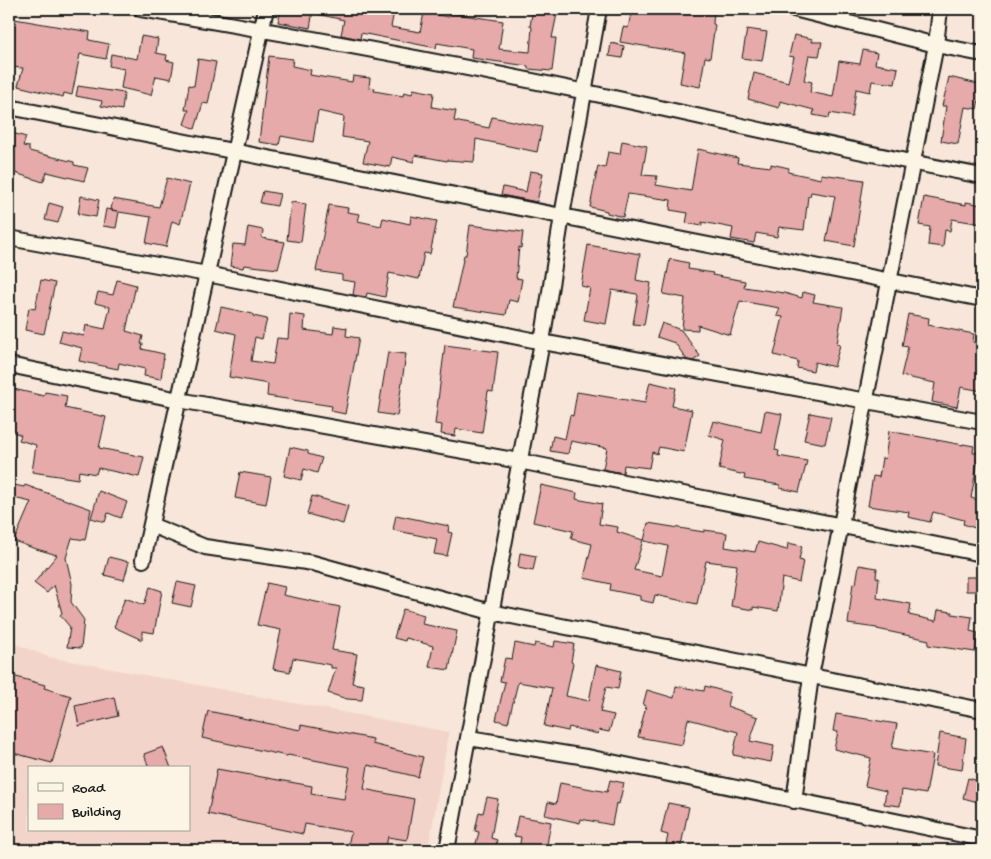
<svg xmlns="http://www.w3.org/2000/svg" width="991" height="859" font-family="'Gochi Hand',sans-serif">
  <rect width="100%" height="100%" fill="#f7e6d9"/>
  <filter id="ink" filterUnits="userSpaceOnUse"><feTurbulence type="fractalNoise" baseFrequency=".02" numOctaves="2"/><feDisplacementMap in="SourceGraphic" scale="10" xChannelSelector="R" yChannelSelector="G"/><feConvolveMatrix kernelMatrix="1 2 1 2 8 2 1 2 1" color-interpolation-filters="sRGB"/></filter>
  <g filter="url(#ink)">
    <!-- built -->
    <path fill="#f2d4cb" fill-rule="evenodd" d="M9,641L48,657L449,732L428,850H9ZM29,768H189V830H29Z"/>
    <!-- building -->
    <path fill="#e5aaa9" stroke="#1c1c1c" d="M281,9H303L313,11L310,28L278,22Z
      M317,9H378L394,12L391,27L420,32L424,13L449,17V13L503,21L499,49L530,52L532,27L530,26L533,9H558L552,38H556L552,71L528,69V66L471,58L472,49L437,43L436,48L361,33L360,39L341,35L344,20L317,14Z
      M632,9H714L713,24L715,25L710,58L705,57L700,87L680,83L685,53L620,42L623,27L628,28Z
      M9,18L90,32L89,40L109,44L106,59L80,54L72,95L64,93L63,97L18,86L23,68L9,67Z
      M747,29L767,32L762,61L742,58Z
      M794,35L813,39L812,42H822L819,56L809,55L804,80L812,82L810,92L833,97L839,61L860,64L863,50L877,53L875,64L898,68L895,84L872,81L870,92L856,89L852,117L830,113L829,118L813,115L814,110L780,101L779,108L748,99L754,73L788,82L794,57L789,56Z
      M141,36L158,39L156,53L167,55L166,60L174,62L171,79L156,76L151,95L121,88L124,69L109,66L111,54L137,59Z
      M611,43L624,46L622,58L609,56Z
      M269,56L293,59L292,66L311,70L310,75L352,82L353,76L370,78L369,87L375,88L374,91L403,96L404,92L412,94L413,89L434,93L432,107L456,111L454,121L489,128L492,117L542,127L537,152L476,139L474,162L447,160V161L415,155L414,162L392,157L390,167L363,162L368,141L342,137L344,117L318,111L313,142L281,136L279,145L259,142Z
      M198,59L216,62L208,104L203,103L195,129L184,124L189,110H185L189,85L194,86Z
      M949,77L982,85L977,109L965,107L958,144L941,141L946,106H942Z
      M78,86L124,93L122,110L101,106L102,101L76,96Z
      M9,132L26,137L23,146L29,147V151L74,162V165L88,168L84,181L47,172L43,182L9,171Z
      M622,141L647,146L642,175L657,176L656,185L691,191L698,149L738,158L737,163L771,167V164L789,168L788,172L821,179V174L864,180L854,246L826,241L835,196L811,192L810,196H808L804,230L779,227L777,237L756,233L754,243L731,239L733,228L702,222V226L686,223L688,213L670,210L671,200L628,194L623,217L607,213V211L590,207L598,166L605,168L608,152L620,154Z
      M530,171L543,173L537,202L501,195L503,187L526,192Z
      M167,178L190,184L180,224L172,221L166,247L146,243L151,217L119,212L116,228L103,226L106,209L117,211L111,210L113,199L159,207Z
      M263,191L280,194L277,206L260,203Z
      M81,196L99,200L96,217L78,214Z
      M924,197L966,205V202L982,205V224L952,219L950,231L945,230L943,247L928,245L930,227L919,225Z
      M291,202L306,204L301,242L287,240Z
      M49,203L63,207L58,223L45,220Z
      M329,205L348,208L347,212L360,214L358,221L381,226L383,218L410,224L411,216L437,221L430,254L424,253L419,279L389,273L385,297L367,293L366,297L353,295L355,282L342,280V275L316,271Z
      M470,225L523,232L521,248L519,247L516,278L522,279L518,302L509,300L506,315L453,307L464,255H466Z
      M248,227L263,230L262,238L285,242L278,269L244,265L243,268L230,266L233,244L245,245Z
      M588,245L640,254L636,280L651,283L644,325L633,324L638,296L637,294L612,290L606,324L584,320L590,288L581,286Z
      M670,259L689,263L688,269L713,273L712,275L745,281L744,287L784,293L802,298L803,292L815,295L813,302L843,307L837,344L840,345L834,367L815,362L813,371L797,368L798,361L774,355L783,317L777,316L780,308L740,301L730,335L698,325V330L682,329L685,298L663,294Z
      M41,280L55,283L44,334L25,330L29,308L35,309Z
      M117,280L136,285L126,331L143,336L141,344H143L142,349L164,354L161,379L144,376L145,369L119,363L118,369L79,361L82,348L59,342L62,331L84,336L86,325L105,329L110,307L95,303L98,292L113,295Z
      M221,307L253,314V316L267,319L262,339L255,337L251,361L273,364L277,338L288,339L290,314L305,316L304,330L333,334L334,326L347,328L346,336L359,338L345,414L331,411L332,406L267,396L268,384L229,377L236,334L216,329Z
      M908,314L929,318L928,325L974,334L973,342L982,344V391L961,387L957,407L932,402L935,383L901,376L908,347L902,346Z
      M662,323L681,330L700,356L693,361L687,360L675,343L657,337Z
      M445,345L498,352L493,392L488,391L482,433L456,429L455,436L441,434L442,425L435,424Z
      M388,352L406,354L397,416L378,413Z
      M650,382L676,388L672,406L692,410L684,452L659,447L657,454L652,452L649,468L624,465L623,473L603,469L607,448L571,441L568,454L550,451L553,436L565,439L570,415L573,416L577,392L645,403Z
      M9,388L44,396L45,392L67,396L65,408L106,417L99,448L144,457L139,477L98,468L96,474L79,471L78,479L32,472L36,445L19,440L21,435L9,430Z
      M765,411L782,414L775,450L779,451L778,456L807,461L799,492L780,488V485L744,479L745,475L719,469L725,440L709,435L713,421L761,432Z
      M810,413L831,417L825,444L804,440Z
      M889,431L963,445V444L974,446L973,452L979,453L971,498L982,501L975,528L963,524L964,520L933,512L930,522L908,517L909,512L868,506L873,476L879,477L882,458L885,459Z
      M290,447L308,451V454L322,458L317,473L304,469L301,480L284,476Z
      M240,472L271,477L266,504L235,498Z
      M9,484L24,487L25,485L91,509L85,540L72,538L66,558L72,584L71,602L84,620L81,648L67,647L70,627L60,615L62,613L54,585L47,593L34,583L57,555L33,548L14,541L31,502L9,497Z
      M541,485L577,493L576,499L602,504L599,524L618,527L617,532L643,540L634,570L662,576L668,546L644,541L648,523L704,532V530L727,533L725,547L755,552L758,542L787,550L788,543L802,546L799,560L803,561L799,582L782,578L778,611L753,607V610L731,606L737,565L706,561L697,604L655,595L653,603L640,600V596L610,590L611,584L584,578L592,544L571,539L573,531L533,522Z
      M99,491L127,502L121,518L108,513L105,522L91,518Z
      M312,496L348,506L343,524L307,514Z
      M396,515L449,526L448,532L452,533L447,556L434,554L437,539L393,530Z
      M520,553L536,556L533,571L518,568Z
      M109,557L129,562L124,580L104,575Z
      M859,565L877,568L876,577L879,578L877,598L911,604L909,615L936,621L938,610L952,612V614L972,617L970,631L978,633L975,652L928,645L929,640L877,629V628L848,624L853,583L856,584Z
      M966,577H979L978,591H966Z
      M177,582L196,586L191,607L172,603Z
      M267,583L285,587L283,595L340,607L332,650L357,654L352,683L364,685L362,700L347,699L328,693L336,668H331V665L293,658L290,672L273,669L281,630L257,625Z
      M150,587L162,591L154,633L142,631V640L114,627L125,598L144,605Z
      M403,609L424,615L422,624L457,631L449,670L429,667L433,646L406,638L405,641L394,638Z
      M555,641L574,644L571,662L573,663L566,696L589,701L596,665L621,671L618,689L606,687L600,712L614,715L609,732L599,730L598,734L569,727L568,731L544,726L552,688L518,682L508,723L496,720L505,682L500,681L505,658L512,659L515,643L534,647L535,643L554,647Z
      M9,675L45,685L44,688L71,696L52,763L9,752Z
      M676,686L704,691L705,686L730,693L727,706L758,717L750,741L774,746L771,762L733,755L738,732L688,719L682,745L638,737L646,706L643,705L647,690L674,698Z
      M114,697L118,716L79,726L75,706Z
      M208,711L300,730L301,725L373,739L372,744L423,757L418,777L368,765L364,789L414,799L407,840L388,837L385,850H347L351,832L305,824L303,834L208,814L217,769L312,786L311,794L344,799L350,767L288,755L287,756L202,738Z
      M836,714L897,724L892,748L933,755L926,794L902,790L900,806L884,804L886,791L865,786L871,758L834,749L838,732L833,731Z
      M940,733L966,738L962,770L935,766Z
      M163,747L171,768H149L144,754Z
      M968,778L982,782L978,802L963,798Z
      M610,780L624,783L619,804L616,803L612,825L581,819L580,823L545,815L548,802L556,804L560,783L607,792Z
      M487,797L498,799L491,838L497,840L495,850L475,847L479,832L475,831L479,812L483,813Z
      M668,803L689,807L680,850H665L668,835L661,833Z
      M518,816L551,822L546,850H519L521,837L514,836Z"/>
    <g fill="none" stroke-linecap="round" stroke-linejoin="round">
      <defs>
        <path id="minor" d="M141,9C290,34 438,61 586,92C718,120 849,151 982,176
          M794,9L936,45L982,54
          M9,107L982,299
          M9,238L207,274L542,342L982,422
          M9,365L179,400L519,461L982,554
          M151,525L205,547L313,563L491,612L982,710
          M143,560L266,9
          M469,738L592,758L982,839
          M794,801L811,676L936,45L940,9
          M447,850L542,342L562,216L599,9"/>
      </defs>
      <!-- minor casing -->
      <use href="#minor" stroke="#1c1c1c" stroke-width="18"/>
      <!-- minor -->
      <use href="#minor" stroke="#fcf5e5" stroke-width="14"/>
    </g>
  </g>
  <!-- margin -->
  <rect width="991" height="859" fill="none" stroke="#fcf5e5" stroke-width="30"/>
  <rect x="15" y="15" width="961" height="829" fill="none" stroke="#1c1c1c" stroke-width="2" filter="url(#ink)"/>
  <!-- legend -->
  <rect x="28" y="766" width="162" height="65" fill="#fcf5e5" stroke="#a29e95"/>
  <rect x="38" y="783" width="25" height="8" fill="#fcf5e5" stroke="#a29e95"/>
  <text x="72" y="792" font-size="15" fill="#1c1c1c">Road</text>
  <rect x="38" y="804" width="25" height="15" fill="#e5aaa9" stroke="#a29e95"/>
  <text x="72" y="816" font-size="15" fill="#1c1c1c">Building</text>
</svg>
